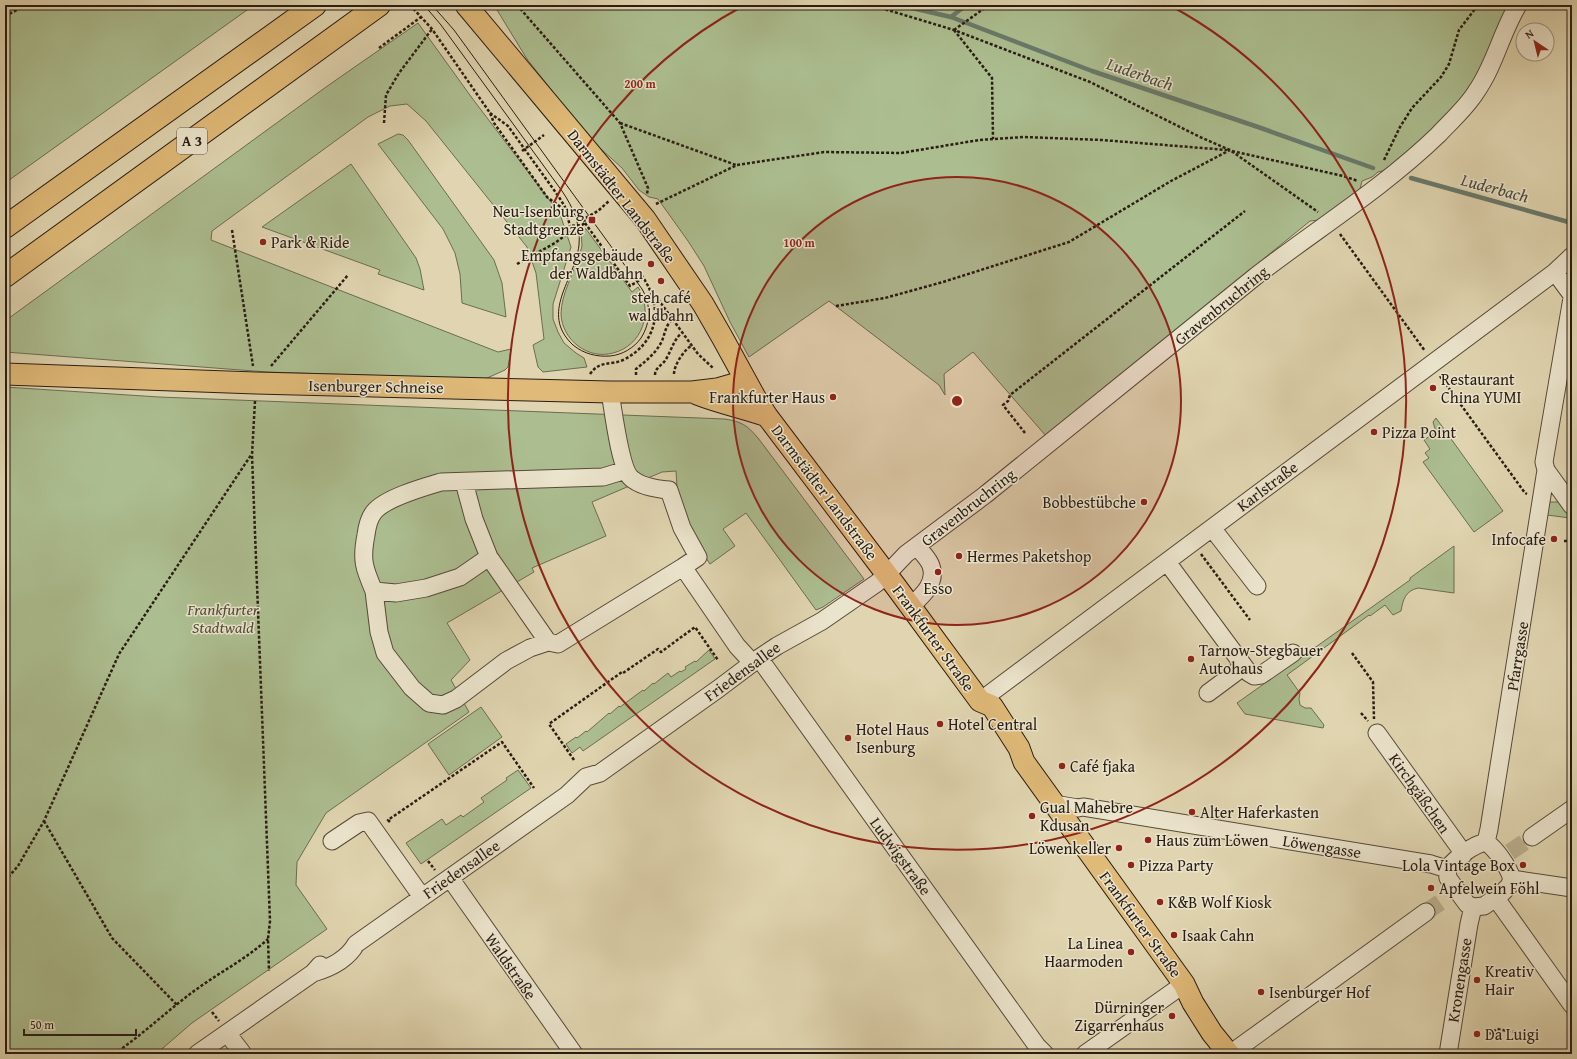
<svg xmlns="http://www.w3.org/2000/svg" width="1577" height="1059" font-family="'Gentium Book Plus',serif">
  <rect width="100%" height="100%" fill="#e0d5b0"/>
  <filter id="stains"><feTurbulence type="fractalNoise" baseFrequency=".005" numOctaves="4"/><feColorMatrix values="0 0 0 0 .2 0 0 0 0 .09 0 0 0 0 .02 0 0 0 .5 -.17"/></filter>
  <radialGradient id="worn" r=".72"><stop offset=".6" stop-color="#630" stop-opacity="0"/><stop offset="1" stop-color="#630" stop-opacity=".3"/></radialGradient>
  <!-- green -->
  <path fill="#acbe90" stroke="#6a6d52" d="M5,5H254L5,183Z
    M494,5H1511L1476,81L1443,120L1390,169L1378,172L1372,177L1362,181L1359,193L1319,220L1310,221L1046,436L973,352L944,374L945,395L939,385L829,301L749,357L730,322L704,266L688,241L658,199L649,197L639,190L622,168L591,140L527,59Z
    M418,23L472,98L560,214L571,247L553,304V319L558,332L564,343L576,353L584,358L587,367L543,372L538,367L533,345L544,339L536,273L527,247L426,121L407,104L390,106L368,117L212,231L211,240L498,352L511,349L508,367L505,370L485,379L267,372L5,352V321L326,87Z
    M398,134L403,135L408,140L494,260L502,283L506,317L462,303L460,274L455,253L443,229L378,144Z
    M351,164L416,258L420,269L424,290L378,274L380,270L262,227Z
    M581,229H586L632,292L638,287C654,312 642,346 613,353C588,360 562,340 561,314C561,294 574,273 580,253L582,246Z
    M5,387L159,397L725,419C742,422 747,425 758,438L864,579L823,607L816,610L746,513L723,529L735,546L710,564L688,531L678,501L676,471L662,472L592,502L606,536L532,568L534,572L447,623L470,660L451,680L469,712L326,813L297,862L296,885L327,929L192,1023L156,1054H5Z
    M1436,418L1503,511L1474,532L1423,462L1429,458L1425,453L1430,449L1424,440L1436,432L1433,422Z
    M1549,502H1560L1572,518V521L1570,518L1547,515Z
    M1454,546V593L1418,588C1405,591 1403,600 1401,611L1393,615L1385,605L1370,616L1369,615L1287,675L1300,693L1299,699L1300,705L1305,708H1311L1324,725L1323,728L1245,714L1237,703L1410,580V578Z
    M709,650L715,659L583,751L580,747L572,753L566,744L576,737L577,738L586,731L587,732L609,713L610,714L619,706L620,707L643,690L644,691L653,683L654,684L668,673L671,677L680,671L681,672L686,669L685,667L695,661L696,662Z
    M481,707L502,737L449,775L428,744Z
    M518,770L531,788L421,864L406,843L442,819L446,825L461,815L463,817L484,802L481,798L507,780L506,778Z"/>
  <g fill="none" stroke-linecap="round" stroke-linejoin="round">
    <!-- stream -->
    <path stroke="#697a6b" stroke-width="4.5" d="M899,5L951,17L1092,71L1258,127L1373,168
      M951,17L966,5
      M1411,178L1572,223"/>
    <!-- minor-tunnel -->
    <path stroke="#bbb091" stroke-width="17" stroke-dasharray="17 8" stroke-linecap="butt" d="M1510,852L1532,837
      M1426,912L1445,899"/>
    <defs>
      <path id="minor" d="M1555,272L1572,295
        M1572,298L1544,462L1546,470L1572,506
        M610,392C613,409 620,468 631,478C641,487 657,489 669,490L682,528L698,557L683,567L737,646L748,658L751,663
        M464,482L474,519L489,557L548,642L558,644L683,567
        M1212,528L1257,586
        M489,557L460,577L426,588L396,593L374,591C364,568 361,560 366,535C367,527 369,518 374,512C385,498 424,487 441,482L603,477L626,470
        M1167,562L1249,673L1254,676L1261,675L1293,653
        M374,591L379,632L385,653L412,688L429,703L443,705L456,699L506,661L530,648L548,642
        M911,606C922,596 937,583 931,566C929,559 921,552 917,546
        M759,658L1037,1046L1045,1054
        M1208,693L1243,667
        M980,701L1555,272L1572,256
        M1377,733L1464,854
        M1054,804L1078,808L1083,807L1431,864L1447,869
        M1532,837L1572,809
        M332,841L359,823L368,821L422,897
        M1486,842L1489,829L1546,470
        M1486,842C1496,849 1508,866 1512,879L1509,886L1502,893L1484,906L1473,907L1467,904L1448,878L1447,869C1456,858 1472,845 1486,842Z
        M450,878L574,1054
        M1512,879L1572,888
        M1495,897L1572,1005
        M313,973C330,968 347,960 356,944L567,795L586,777L600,773L718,689L759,658L777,646L822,621L877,583L887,574L906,554L985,495L1256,276C1317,229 1383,188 1438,135C1451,121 1466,108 1476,92C1495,65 1501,33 1518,5
        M227,1033L243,1054
        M1237,1049L1426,912
        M197,1054L313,973L320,965
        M1085,1054L1184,984
        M1448,1054L1469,924L1473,907"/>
      <path id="major" d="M466,5L645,219L703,304L722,337L756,399L767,416L897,588L980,701L992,706L1019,748L1024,762L1184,984L1193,1003L1212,1033L1229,1054
        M5,374L256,383L610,392H692L717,389L745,381
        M697,394C720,403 744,408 767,416"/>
      <path id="highway" d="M5,227L315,5
        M5,276L379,5"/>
    </defs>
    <!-- minor casing -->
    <use href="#minor" stroke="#564a3a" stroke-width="19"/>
    <!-- major casing -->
    <use href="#major" stroke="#281c13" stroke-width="23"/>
    <!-- highway casing -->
    <use href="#highway" stroke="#281c13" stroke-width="24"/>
    <!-- path -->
    <path stroke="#281c13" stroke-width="2.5" stroke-dasharray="3 2" stroke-linecap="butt" d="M410,5L432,29L490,113L494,123L547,197L566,211
      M517,5L620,123L648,188L647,194
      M871,5L954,30L1090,82L1200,137L1230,150L1318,212
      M5,16L27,5
      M954,30L992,78L993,139
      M954,30L989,5
      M379,48L421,17
      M490,113L508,126L559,197L565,207L570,226
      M384,123L386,95L399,73L432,29
      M620,123L736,165
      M522,151L544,135
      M1232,151L1343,176L1358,181
      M1384,160L1400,127L1412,108L1441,77L1449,64L1459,30L1478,5
      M656,204L737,165L824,152L901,153L979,140L1024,137L1102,140L1227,150
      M585,223L630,286L643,278
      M232,230L253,366
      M1340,234L1425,351
      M517,264L555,243L570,232V226L582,225L585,223L584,219L598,211L609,201
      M652,291L698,354L713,368
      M836,306L885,298L943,282L1069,242L1171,181L1230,150
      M271,366L348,275
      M590,374C600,360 609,366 623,360C658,343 664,307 642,276
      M674,374C674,365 684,350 692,345
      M636,375V369C646,361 656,353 662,341C665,333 666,324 673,319
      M655,375C655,369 660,366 664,362C671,353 673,339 683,332
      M1440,376L1525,493L1527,494
      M255,401L252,455L270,921L268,939L269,971
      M1025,433L1003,405L1008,401L1010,395L1245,211
      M1564,541H1572
      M1201,554L1250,620
      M1352,653L1373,682L1374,719
      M1361,713L1368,721
      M574,760L549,724L622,672L623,673L658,649L661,652L695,627L718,660
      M44,821L112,938L177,1005
      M390,822L388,820L502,742L534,788
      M428,861L435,870
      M5,881L18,866L44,821L119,654L251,455
      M212,1012L219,1021
      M1489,1034L1497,1029L1514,1032L1517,1037
      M114,1054C145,1033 171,1007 201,986C224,970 247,958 268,939"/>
    <!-- minor -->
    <use href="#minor" stroke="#ebe4cc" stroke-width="17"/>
    <!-- major -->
    <use href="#major" stroke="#e0ba78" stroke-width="21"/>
    <!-- highway -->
    <use href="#highway" stroke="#e0ba78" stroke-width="22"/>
    <!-- tram -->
    <path stroke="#281c13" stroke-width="1" d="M424,5L441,25L562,191C573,207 581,225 579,245C575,280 539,313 573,345C584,354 597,357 610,356C622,355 634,348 641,338C651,322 651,305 642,289L454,30L432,5"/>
  </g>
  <!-- distance rings -->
  <circle cx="957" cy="401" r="224" fill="#8f2418" fill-opacity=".12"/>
  <g fill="none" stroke="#8f2418" stroke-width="2">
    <circle cx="957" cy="401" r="224"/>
    <path d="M1171 6A449 449 0 1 1 743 6"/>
  </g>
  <!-- markers -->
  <g fill="#8f2418" stroke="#ebe4cc" stroke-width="1.5">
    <rect x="588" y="216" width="8" height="8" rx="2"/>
    <circle cx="263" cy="242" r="4"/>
    <circle cx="651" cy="264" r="4"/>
    <circle cx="661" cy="281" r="4"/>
    <circle cx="1433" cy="388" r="4"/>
    <circle cx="833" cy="397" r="4"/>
    <circle cx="1374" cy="432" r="4"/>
    <circle cx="1144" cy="502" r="4"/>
    <circle cx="1554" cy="539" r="4"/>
    <circle cx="959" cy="556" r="4"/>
    <circle cx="938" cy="572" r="4"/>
    <circle cx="1191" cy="659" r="4"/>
    <circle cx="940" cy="724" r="4"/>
    <circle cx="848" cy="738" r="4"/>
    <circle cx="1062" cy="766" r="4"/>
    <circle cx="1192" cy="812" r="4"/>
    <circle cx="1032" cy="816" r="4"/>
    <circle cx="1148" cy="840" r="4"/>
    <circle cx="1119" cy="848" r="4"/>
    <circle cx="1131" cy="865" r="4"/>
    <circle cx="1523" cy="865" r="4"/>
    <circle cx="1431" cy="888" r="4"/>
    <circle cx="1160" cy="902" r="4"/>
    <circle cx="1174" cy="935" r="4"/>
    <circle cx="1131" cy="952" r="4"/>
    <circle cx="1477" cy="980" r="4"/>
    <circle cx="1261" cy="992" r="4"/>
    <circle cx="1172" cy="1016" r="4"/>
    <circle cx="1477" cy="1034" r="4"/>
  </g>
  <g text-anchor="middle" stroke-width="3" stroke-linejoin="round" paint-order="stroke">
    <!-- shield labels -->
    <rect fill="#ebe4cc" stroke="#62584a" stroke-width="1" x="177" y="128" width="30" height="26" rx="3"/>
    <g font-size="15" font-weight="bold" fill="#281c13">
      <text x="192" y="146">A 3</text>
    </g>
    <!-- street labels -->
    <g font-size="16" fill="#281c13" stroke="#ebe4cc">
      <text transform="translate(622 196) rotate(52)" y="6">Darmstädter Landstraße</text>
      <text transform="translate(1221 305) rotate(-39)" y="6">Gravenbruchring</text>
      <text transform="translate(376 386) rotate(1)" y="6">Isenburger Schneise</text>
      <text transform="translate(1267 486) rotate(-37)" y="6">Karlstraße</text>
      <text transform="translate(825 492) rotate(53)" y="6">Darmstädter Landstraße</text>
      <text transform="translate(968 507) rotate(-38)" y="6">Gravenbruchring</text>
      <text transform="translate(934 638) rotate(54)" y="6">Frankfurter Straße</text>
      <text transform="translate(1517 656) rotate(-81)" y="6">Pfarrgasse</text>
      <text transform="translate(742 671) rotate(-36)" y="6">Friedensallee</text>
      <text transform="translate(1420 793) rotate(55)" y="6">Kirchgäßchen</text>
      <text transform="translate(1322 846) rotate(9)" y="6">Löwengasse</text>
      <text transform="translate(901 856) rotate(54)" y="6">Ludwigstraße</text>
      <text transform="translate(461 869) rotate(-35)" y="6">Friedensallee</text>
      <text transform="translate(1141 924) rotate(54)" y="6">Frankfurter Straße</text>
      <text transform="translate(511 966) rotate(55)" y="6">Waldstraße</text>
      <text transform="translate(1459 980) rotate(-81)" y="6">Kronengasse</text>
    </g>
    <!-- poi labels -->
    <g font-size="16" fill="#281c13" stroke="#ebe4cc" text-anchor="start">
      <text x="584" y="217" text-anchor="end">Neu-Isenburg<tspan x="584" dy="18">Stadtgrenze</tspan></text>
      <text x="271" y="248">Park &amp; Ride</text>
      <text x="643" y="261" text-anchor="end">Empfangsgebäude<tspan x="643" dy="18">der Waldbahn</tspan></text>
      <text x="661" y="303" text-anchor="middle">steh café<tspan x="661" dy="18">waldbahn</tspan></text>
      <text x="1441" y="385">Restaurant<tspan x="1441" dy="18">China YUMI</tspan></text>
      <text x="825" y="403" text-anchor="end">Frankfurter Haus</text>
      <text x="1382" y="438">Pizza Point</text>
      <text x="1136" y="508" text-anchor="end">Bobbestübche</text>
      <text x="1546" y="545" text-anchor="end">Infocafe</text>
      <text x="967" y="562">Hermes Paketshop</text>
      <text x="938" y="594" text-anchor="middle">Esso</text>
      <text x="1199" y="656">Tarnow-Stegbauer<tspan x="1199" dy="18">Autohaus</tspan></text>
      <text x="948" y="730">Hotel Central</text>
      <text x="856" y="735">Hotel Haus<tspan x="856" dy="18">Isenburg</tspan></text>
      <text x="1070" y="772">Café fjaka</text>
      <text x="1040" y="813">Gual Mahebre<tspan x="1040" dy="18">Kdusan</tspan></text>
      <text x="1200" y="818">Alter Haferkasten</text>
      <text x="1156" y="846">Haus zum Löwen</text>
      <text x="1111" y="854" text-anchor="end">Löwenkeller</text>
      <text x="1139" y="871">Pizza Party</text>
      <text x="1515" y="871" text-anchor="end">Lola Vintage Box</text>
      <text x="1439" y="894">Apfelwein Föhl</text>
      <text x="1168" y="908">K&amp;B Wolf Kiosk</text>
      <text x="1182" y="941">Isaak Cahn</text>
      <text x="1123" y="949" text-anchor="end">La Linea<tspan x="1123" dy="18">Haarmoden</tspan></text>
      <text x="1485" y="977">Kreativ<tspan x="1485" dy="18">Hair</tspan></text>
      <text x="1269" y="998">Isenburger Hof</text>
      <text x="1164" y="1013" text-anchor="end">Dürninger<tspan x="1164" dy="18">Zigarrenhaus</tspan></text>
      <text x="1485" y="1040">Da Luigi</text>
    </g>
    <!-- park labels -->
    <g font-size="16" font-style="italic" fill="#504d38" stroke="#ebe4cc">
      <text x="223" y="615">Frankfurter<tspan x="223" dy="18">Stadtwald</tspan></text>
    </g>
    <!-- water labels -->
    <g font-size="17" font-style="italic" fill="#494b3f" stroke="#ebe4cc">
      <text transform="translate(1140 74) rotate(19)" y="6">Luderbach</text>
      <text transform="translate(1495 188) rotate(15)" y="6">Luderbach</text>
    </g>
  </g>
  <circle cx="957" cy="401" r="6" fill="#8f2418" stroke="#ebe4cc" stroke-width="2"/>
  <g font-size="12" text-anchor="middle" font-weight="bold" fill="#8f2418" stroke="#ebe4cc" stroke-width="3" stroke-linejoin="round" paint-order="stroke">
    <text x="640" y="88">200 m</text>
    <text x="799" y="247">100 m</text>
  </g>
  <!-- margin -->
  <rect width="1577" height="1059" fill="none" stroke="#e0d5b0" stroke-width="20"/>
  <rect x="6" y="6" width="1565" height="1047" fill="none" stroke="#281c13" stroke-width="2"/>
  <rect x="10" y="10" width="1557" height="1039" fill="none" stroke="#281c13"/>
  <!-- north arrow -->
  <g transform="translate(1535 42) rotate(325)"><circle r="19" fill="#ebe4cc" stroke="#9d9482"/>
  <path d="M0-3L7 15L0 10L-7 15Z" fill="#8f2418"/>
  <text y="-6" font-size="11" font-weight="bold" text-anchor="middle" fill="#281c13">N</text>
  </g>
  <!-- scale -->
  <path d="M24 1029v6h112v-6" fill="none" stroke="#281c13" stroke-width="2"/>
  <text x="30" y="1029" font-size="12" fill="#281c13" stroke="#ebe4cc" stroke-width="3" paint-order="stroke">50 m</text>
  <rect width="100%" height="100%" filter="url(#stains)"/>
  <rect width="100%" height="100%" fill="url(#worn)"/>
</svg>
